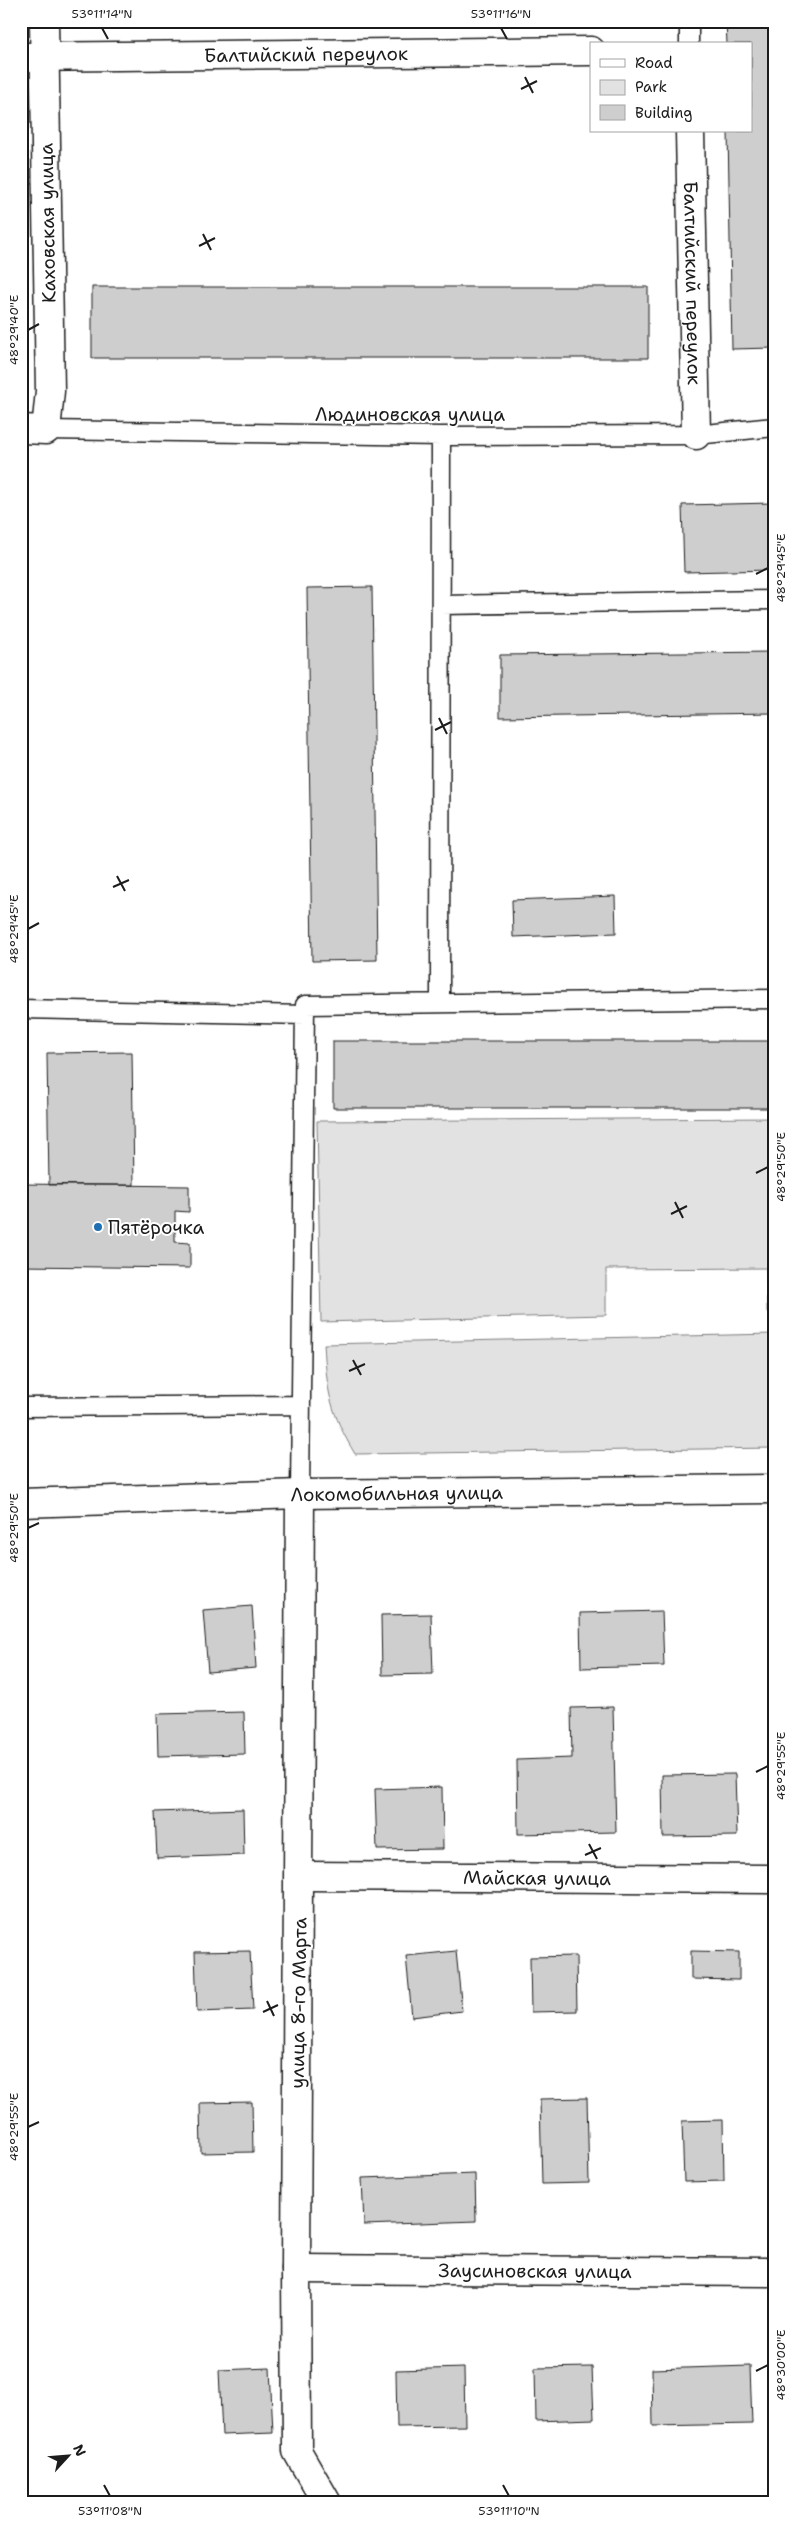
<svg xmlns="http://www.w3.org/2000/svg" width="795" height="2524" font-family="'Shantell Sans',sans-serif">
  <rect width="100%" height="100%" fill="#fff"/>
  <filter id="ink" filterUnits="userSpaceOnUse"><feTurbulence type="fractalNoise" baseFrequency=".02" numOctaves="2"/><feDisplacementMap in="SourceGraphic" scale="10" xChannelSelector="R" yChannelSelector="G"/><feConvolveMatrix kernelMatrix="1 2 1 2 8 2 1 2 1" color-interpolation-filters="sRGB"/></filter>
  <g filter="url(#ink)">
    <!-- green -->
    <path fill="#e2e2e2" stroke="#7f7f7f" d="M774,1118V1312H767L766,1268L606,1269V1315L321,1322L317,1121Z
      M774,1334V1448L355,1454C330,1412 327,1392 324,1344Z"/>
    <!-- building -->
    <path fill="#cecece" stroke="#1c1c1c" d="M726,21H774V348L732,349L728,131H751V44H727Z
      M92,287H648V358H92Z
      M774,503V570L684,572L682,505Z
      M372,587L377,960L312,961L307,588Z
      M774,652V713L500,717V655Z
      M615,896L616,933L513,937L512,900Z
      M333,1041H774V1108H333Z
      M132,1052L134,1185H49L47,1053Z
      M21,1184L189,1186V1212L175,1211V1242L190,1243V1268L21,1266Z
      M252,1606L256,1668L208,1672L203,1610Z
      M662,1611L664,1666L581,1668L580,1613Z
      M431,1614L433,1674L382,1675L381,1615Z
      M613,1707L616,1832L518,1834L517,1760L572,1758L571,1708Z
      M244,1712L245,1754L158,1756L157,1714Z
      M735,1774L737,1836L663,1837L662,1775Z
      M442,1787L443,1849L377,1850L375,1789Z
      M243,1809L244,1855L157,1858L155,1812Z
      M250,1951L253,2010L197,2012L195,1952Z
      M456,1951L462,2011L412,2017L406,1956Z
      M691,1951L739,1952V1980L691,1979Z
      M576,1956L577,2011L531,2012L530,1957Z
      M587,2098L589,2183L542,2184L540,2099Z
      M252,2102L253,2152L201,2153L200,2103Z
      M723,2120L724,2181L684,2182L682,2121Z
      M475,2174L476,2221L364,2225L362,2178Z
      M750,2366L752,2424L653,2426L652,2369Z
      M592,2367L594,2419L536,2421L535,2368Z
      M270,2368L273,2433L222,2435L219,2370Z
      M464,2368L465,2426L397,2427L396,2370Z"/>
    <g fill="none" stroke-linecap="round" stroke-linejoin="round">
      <defs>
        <path id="service" d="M689,44V21
          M46,430L441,436L696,435L774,427
          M441,605L774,600
          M440,1003L441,436
          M21,1009L305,1015
          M21,1407L301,1405
          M300,1494L305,1005L774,999"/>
        <g id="minor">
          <path id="s1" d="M21,57L591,51"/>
          <path id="s2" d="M690,131L696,435"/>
          <path d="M21,429L46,430L50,391L44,21"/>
          <path d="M300,1494L296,2269L297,2451L327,2503"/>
          <path id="s3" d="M299,1876L774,1879"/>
          <path id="s4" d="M296,2269L774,2272"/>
        </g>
        <g id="primary">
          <path id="s5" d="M21,1503L300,1494L774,1489"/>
        </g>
      </defs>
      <!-- service casing -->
      <use href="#service" stroke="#1c1c1c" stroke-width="21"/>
      <!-- minor casing -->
      <use href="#minor" stroke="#1c1c1c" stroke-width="31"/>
      <!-- primary casing -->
      <use href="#primary" stroke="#1c1c1c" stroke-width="31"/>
      <!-- service -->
      <use href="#service" stroke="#fff" stroke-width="18"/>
      <!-- minor -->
      <use href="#minor" stroke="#fff" stroke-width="28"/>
      <!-- primary -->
      <use href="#primary" stroke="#fff" stroke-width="28"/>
    </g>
  </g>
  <!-- ticks -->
  <path fill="none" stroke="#1c1c1c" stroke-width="2" d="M102,28L108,39M501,28L507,39M525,77L533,93M521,89L537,81M203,234L211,250M199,246L215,238M28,330L39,324M756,574L768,568M439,718L447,734M435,730L451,722M117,876L125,891M113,887L129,880M28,929L39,923M756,1173L768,1167M675,1202L683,1218M671,1214L687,1206M353,1360L361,1375M349,1371L365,1364M28,1528L39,1523M756,1772L768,1766M589,1844L597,1859M585,1855L601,1848M267,2001L274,2016M263,2012L278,2005M28,2127L39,2122M756,2371L768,2365M104,2485L110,2496M503,2485L509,2496"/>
  <!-- markers -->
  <circle fill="#1f6fb2" stroke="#fff" stroke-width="2" cx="98" cy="1227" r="5"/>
  <g text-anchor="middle" stroke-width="4" stroke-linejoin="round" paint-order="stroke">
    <!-- street labels -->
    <g font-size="19" fill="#1c1c1c" stroke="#fff">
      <text dy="7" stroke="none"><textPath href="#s1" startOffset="285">Балтийский переулок</textPath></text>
      <text transform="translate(47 223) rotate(-91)" y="7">Каховская улица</text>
      <text dy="7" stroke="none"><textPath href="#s2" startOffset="152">Балтийский переулок</textPath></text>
      <text x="410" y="421">Людиновская улица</text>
      <text dy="7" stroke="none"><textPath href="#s5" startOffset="376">Локомобильная улица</textPath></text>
      <text dy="7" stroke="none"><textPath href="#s3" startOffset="238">Майская улица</textPath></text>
      <text transform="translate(298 2003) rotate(-89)" y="7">улица 8-го Марта</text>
      <text dy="7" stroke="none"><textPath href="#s4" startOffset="239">Заусиновская улица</textPath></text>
    </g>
    <!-- poi labels -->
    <g font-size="19" fill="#1c1c1c" stroke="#fff" text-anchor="start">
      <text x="108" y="1234">Пятёрочка</text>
    </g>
  </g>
  <!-- margin -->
  <rect width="795" height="2524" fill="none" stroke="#fff" stroke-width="55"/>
  <!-- legend -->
  <rect x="590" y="42" width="162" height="90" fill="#ffffff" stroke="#a4a4a4"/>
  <rect x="600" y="59" width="25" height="8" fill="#ffffff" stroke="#a4a4a4"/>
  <text x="635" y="68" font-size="15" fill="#1c1c1c">Road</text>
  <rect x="600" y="80" width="25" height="15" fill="#e2e2e2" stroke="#a4a4a4"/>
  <text x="635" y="92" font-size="15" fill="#1c1c1c">Park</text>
  <rect x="600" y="105" width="25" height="15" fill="#cecece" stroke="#a4a4a4"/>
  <text x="635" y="118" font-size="15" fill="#1c1c1c">Building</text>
  <!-- north arrow -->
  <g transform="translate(68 2456) rotate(64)" stroke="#ffffff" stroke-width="4" paint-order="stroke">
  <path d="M0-4L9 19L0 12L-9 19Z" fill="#1c1c1c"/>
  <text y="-8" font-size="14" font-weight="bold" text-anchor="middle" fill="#1c1c1c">N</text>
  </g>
  <rect x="28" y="28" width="740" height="2468" fill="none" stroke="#1c1c1c" stroke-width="2"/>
  <g font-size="12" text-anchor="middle" fill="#1c1c1c">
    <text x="102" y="18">53°11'14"N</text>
    <text x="501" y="18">53°11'16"N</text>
    <text transform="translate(14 330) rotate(-90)" y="4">48°29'40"E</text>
    <text transform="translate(781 568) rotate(-90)" y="4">48°29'45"E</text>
    <text transform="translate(14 929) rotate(-90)" y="4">48°29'45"E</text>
    <text transform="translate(781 1167) rotate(-90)" y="4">48°29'50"E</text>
    <text transform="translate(14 1528) rotate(-90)" y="4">48°29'50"E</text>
    <text transform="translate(781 1766) rotate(-90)" y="4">48°29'55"E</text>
    <text transform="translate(14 2127) rotate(-90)" y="4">48°29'55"E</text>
    <text transform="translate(781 2365) rotate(-90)" y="4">48°30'00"E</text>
    <text x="110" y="2515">53°11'08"N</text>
    <text x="509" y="2515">53°11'10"N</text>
  </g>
</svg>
